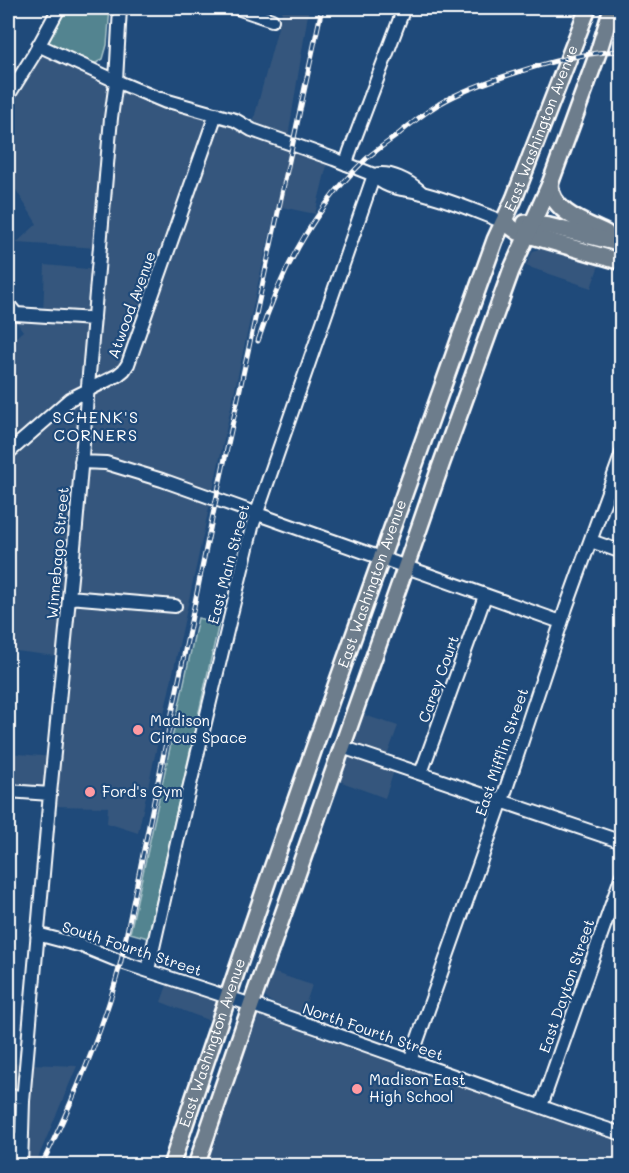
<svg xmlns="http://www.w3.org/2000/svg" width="629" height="1173" font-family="Mali,sans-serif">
  <rect width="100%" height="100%" fill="#1f4a7a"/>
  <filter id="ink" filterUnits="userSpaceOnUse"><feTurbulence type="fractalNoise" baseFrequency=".0167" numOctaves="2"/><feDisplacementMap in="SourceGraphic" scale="12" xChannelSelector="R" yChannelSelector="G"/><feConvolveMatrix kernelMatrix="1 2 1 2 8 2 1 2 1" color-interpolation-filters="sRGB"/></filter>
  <g filter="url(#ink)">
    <!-- built -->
    <path fill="#34567d" d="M283,8H309L286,150L327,165L315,214L277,206L259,279L138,833L107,823L108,807L49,806L50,794L8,791V753L53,757L63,657L8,650V344L23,331L15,320L16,314L43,315L45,265L98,270L99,248L16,243L37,224L8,177V96L38,45L221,124L251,130Z
      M543,247L550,248L600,262L591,288L526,266L533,251Z
      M361,714L398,726L384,764L395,768L385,798L339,781Z
      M272,972L312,985L302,1015L271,1002L266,998L265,993Z
      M170,977L227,997L218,1024L161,1002Z
      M251,1005L621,1134V1165L196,1166Z
      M8,1063L77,1066L35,1165H21L23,1128L8,1127Z"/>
    <!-- green -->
    <path fill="#528490" stroke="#a8c2c8" stroke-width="1.5" d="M62,8H110L107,45L103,59L96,63H91L50,45L47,42Z
      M198,618L219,623L148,938L130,933Z"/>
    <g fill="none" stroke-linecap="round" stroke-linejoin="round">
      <defs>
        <path id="minor" d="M237,8L272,20
          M38,45L116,81L166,102
          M8,96L33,56L59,8
          M161,99L235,120L252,130L334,159L374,175C386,190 405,188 422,193C450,200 477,212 504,222
          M346,164L350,151L404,8
          M374,175C390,171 409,181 421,192
          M8,304L16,314L94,319
          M8,453L70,399L118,375L124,370L128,364L216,114
          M81,462L106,463L162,480L561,622
          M591,541L622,552
          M69,597L175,606
          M342,747L622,842
          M421,773L485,596
          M8,791L50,794
          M37,934L82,946L124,963L267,1010L570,1117L622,1134
          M148,970L189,789L252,527L374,175
          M410,1061L506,789L566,608L622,453
          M8,1096L23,1097
          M541,1106L622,875
          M12,1166L15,1140
          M21,1166L23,1101L50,794L76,526L111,118L116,81L120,8"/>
        <g id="major">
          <path d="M550,184C550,211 585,223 606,233"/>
          <path d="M504,222L518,232L622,262"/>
          <path d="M525,223L549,226L622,244"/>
          <path id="s1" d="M171,1166C274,855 385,548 495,240L514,199L588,8"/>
          <path d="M196,1166L251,1005L412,549L441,465L511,271L550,184L598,53L612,8"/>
        </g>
      </defs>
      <!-- minor casing -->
      <use href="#minor" stroke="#fff" stroke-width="16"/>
      <!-- major casing -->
      <use href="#major" stroke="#fff" stroke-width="20"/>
      <!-- minor -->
      <use href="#minor" stroke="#1f4a7a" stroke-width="12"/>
      <!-- major -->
      <use href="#major" stroke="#6d7d8c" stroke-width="15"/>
      <defs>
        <path id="rail" d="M258,341C280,273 313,209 366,159C375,151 385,144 395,137C409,125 423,114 439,104C463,90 489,81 515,73C549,62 585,52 622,51
          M41,1166C67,1114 90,1061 108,1006C113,992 117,976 121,961L216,500L322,8"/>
      </defs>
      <!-- rail casing -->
      <use href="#rail" stroke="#fff" stroke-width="5"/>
      <!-- rail -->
      <use href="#rail" stroke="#1f4a7a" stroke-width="3" stroke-dasharray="9" stroke-linecap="butt"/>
    </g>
  </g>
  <!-- markers -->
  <g fill="#ff9aa2" stroke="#1f4a7a" stroke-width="2">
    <circle cx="138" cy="730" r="6"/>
    <circle cx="90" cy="792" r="6"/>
    <circle cx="357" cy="1089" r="6"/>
  </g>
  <g text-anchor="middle" stroke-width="4.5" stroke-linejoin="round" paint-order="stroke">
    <!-- street labels -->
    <g font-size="15" fill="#fff" stroke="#1f4a7a">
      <text dy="5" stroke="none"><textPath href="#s1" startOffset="1102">East Washington Avenue</textPath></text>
      <text transform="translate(132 305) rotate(-70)" y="5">Atwood Avenue</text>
      <text transform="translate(58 553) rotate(-85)" y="5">Winnebago Street</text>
      <text transform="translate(229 564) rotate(-75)" y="5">East Main Street</text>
      <text dy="5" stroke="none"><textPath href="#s1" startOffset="616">East Washington Avenue</textPath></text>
      <text transform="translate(439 679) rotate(-70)" y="5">Carey Court</text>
      <text transform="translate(502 752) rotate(-71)" y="5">East Mifflin Street</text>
      <text transform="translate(132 949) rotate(18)" y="5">South Fourth Street</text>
      <text transform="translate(567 986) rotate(-71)" y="5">East Dayton Street</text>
      <text transform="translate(373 1032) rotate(19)" y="5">North Fourth Street</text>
      <text dy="5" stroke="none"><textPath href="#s1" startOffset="130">East Washington Avenue</textPath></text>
    </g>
    <!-- poi labels -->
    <g font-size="15" fill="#fff" stroke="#1f4a7a" text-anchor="start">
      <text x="150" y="726">Madison<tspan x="150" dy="17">Circus Space</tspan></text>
      <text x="102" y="797">Ford's Gym</text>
      <text x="369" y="1085">Madison East<tspan x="369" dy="17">High School</tspan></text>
    </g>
    <!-- neighbourhood labels -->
    <g font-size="16" letter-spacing="1.5" fill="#fff" stroke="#1f4a7a">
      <text x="96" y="423">SCHENK'S<tspan x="96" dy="18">CORNERS</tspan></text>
    </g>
  </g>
  <!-- margin -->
  <rect width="629" height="1173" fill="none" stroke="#1f4a7a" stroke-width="30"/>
  <rect x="15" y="15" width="599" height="1143" fill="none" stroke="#fff" stroke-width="2" filter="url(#ink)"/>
</svg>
